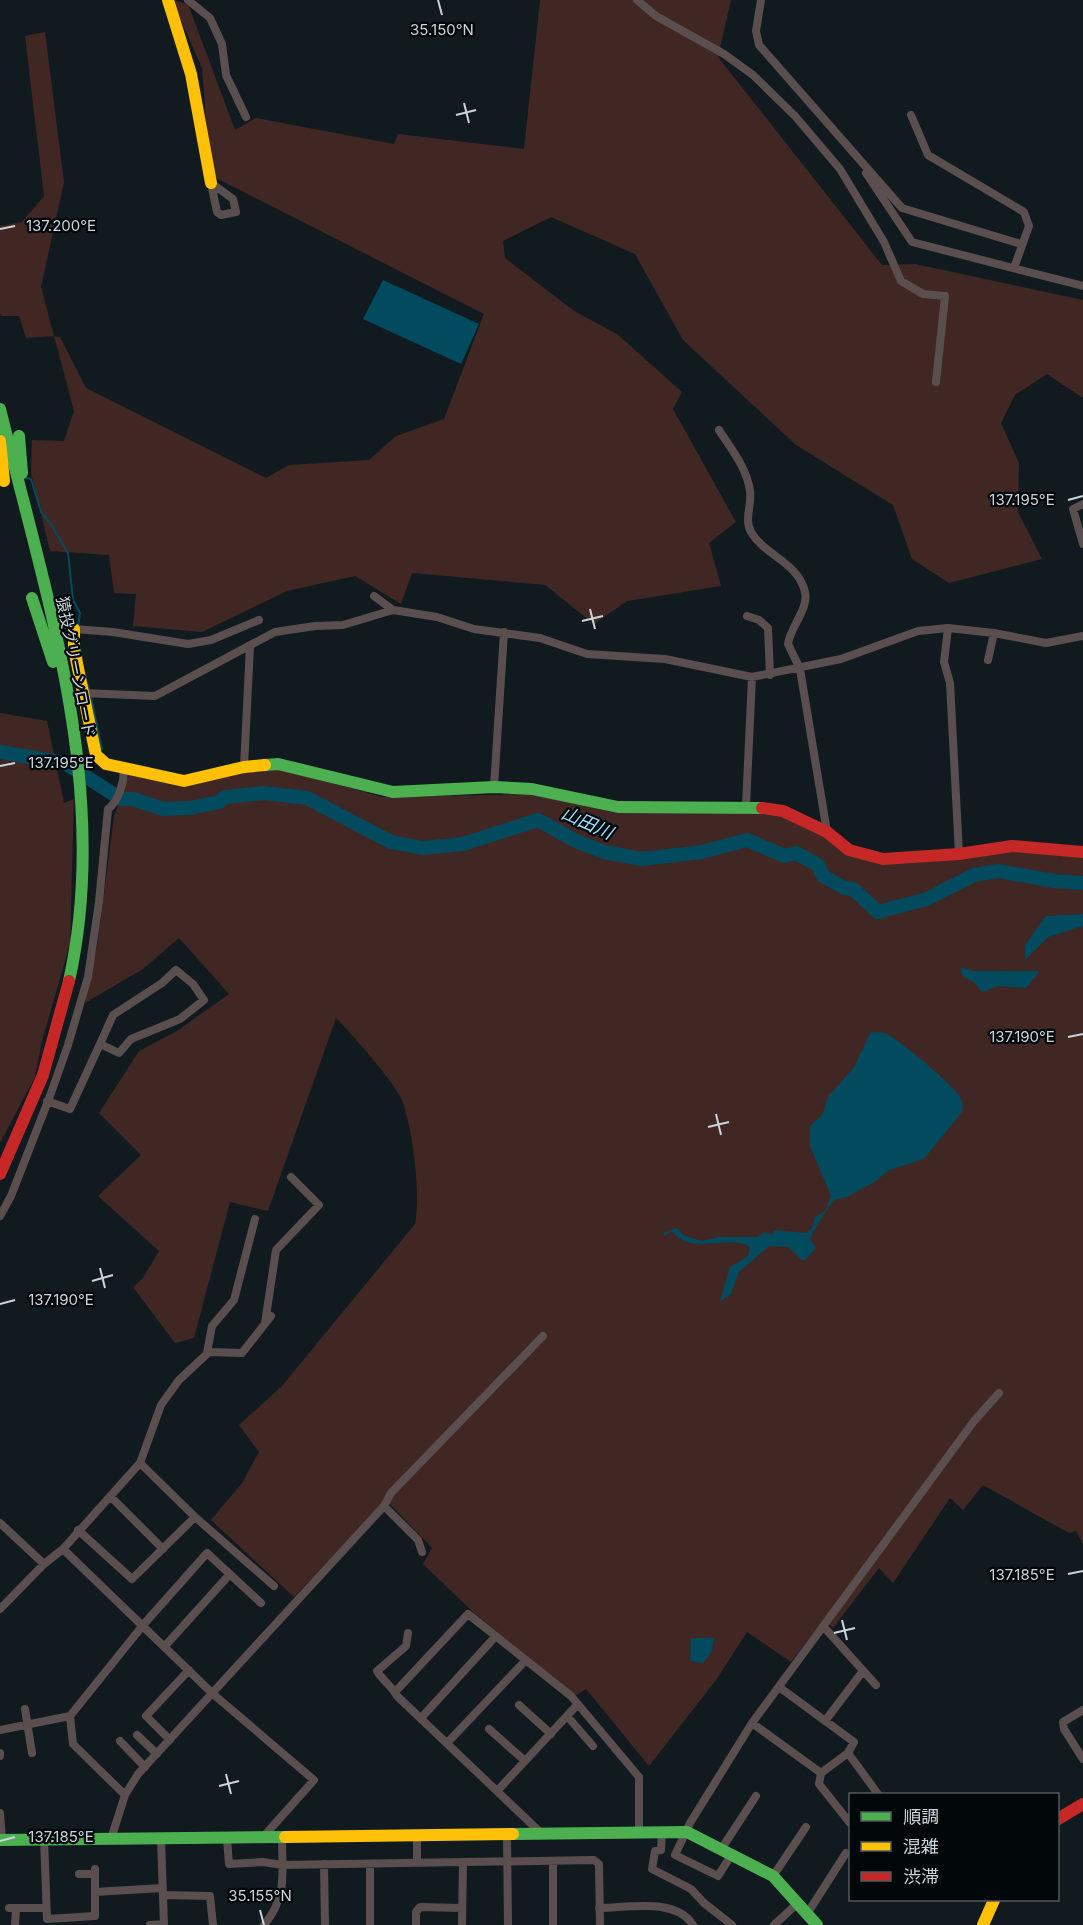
<svg xmlns="http://www.w3.org/2000/svg" width="1083" height="1925" font-family="Inter,'Noto Sans JP',sans-serif">
  <rect width="100%" height="100%" fill="#111b1f"/>
  <!-- green -->
  <path fill="#402724" d="M172,0L188,4L235,130L256,118L394,144L398,134L524,149L540,0H731L718,57L882,265L915,264L1083,300V398L1047,374L1015,395L1001,423L1019,463L1018,512L1042,559L949,583L912,559L893,505L796,445L683,340L635,254L551,217L503,241L505,258L574,311L617,334L682,392L673,409L736,522L709,543L721,586L627,601L594,624L545,585L412,573L401,604L355,576L287,591L202,632L133,626L136,594L114,593L109,555L50,551L31,473L32,440L64,441L74,411L54,336L26,338L19,316H1L0,313V226L22,222L44,196L25,36L45,32L64,182L41,287L54,336L60,337L86,388L266,478L289,465L369,460L396,436L444,419L484,314L216,178L208,147L202,68Z
    M0,713L47,721L64,803L74,799L70,944L42,1041L35,1077L0,1143Z
    M279,769L383,797L533,794L616,813L747,810L782,815L879,863L902,864L962,859L1012,849L1083,856V1544L1076,1531L1069,1533L983,1485L963,1510L950,1498L893,1583L879,1568L833,1628L824,1619L791,1662L747,1632L716,1680L649,1766L586,1689L575,1696L473,1612L423,1564L432,1548L386,1500L294,1597L211,1520L242,1483L259,1452L239,1425L282,1386L415,1224C421,1193 413,1130 402,1100C398,1087 348,1029 336,1018L268,1211L230,1202L194,1338L175,1343L133,1287L143,1278L159,1251L98,1196L141,1155L99,1113L139,1051L177,1031L229,994L179,938L143,969L85,1003L98,941L114,817L129,774L151,779Z"/>
  <!-- water -->
  <path fill="#024a5d" d="M383,280L479,324L461,364L363,319Z
    M1083,914V926L1048,937L1025,960V945L1046,916Z
    M961,967L973,971H1040L1026,988L998,986L982,992L974,982L962,976Z
    M871,1032C875,1032 880,1032 885,1033C896,1037 951,1083 958,1094C962,1100 964,1105 962,1112L924,1159L889,1170L876,1181L847,1197L834,1200C825,1212 816,1226 810,1239L816,1248L805,1260H802L788,1247L769,1246L739,1272L731,1294L720,1302L730,1267L748,1256L750,1247C730,1235 704,1251 682,1240C678,1238 675,1234 671,1231L665,1236L663,1233L677,1228L683,1235L702,1241L719,1237H757L765,1232L772,1235L774,1230L806,1233L812,1228L815,1218L826,1210L831,1196L810,1146V1126L822,1115L828,1097L854,1067Z
    M691,1638H714L712,1651L703,1663L690,1661Z"/>
  <g fill="none" stroke-linecap="round" stroke-linejoin="round">
    <!-- stream -->
    <path stroke="#024a5d" stroke-width="2" d="M23,477L31,479L41,512L51,524L68,553L73,600L80,613L78,627
      M79,644L82,659
      M86,680L90,691
      M91,697L102,749"/>
    <!-- river -->
    <path stroke="#024a5d" stroke-width="14" d="M0,752L65,763L121,799H133L163,809L190,808L219,802L225,797L264,793L307,798L391,842L422,848L463,844L538,820L576,841L604,852L642,859L702,852L747,840L785,856L796,853L818,865L823,876L844,888L853,889L878,912L927,899L974,875L998,871L1054,881L1083,883"/>
    <!-- street -->
    <path stroke="#5a4f4e" stroke-width="8" d="M188,0L210,18L222,44L226,75L246,117
      M637,0L656,16L724,54L753,75L795,116L840,169L884,242L901,281L923,294L945,296L936,382
      M761,0L756,31L759,45L902,208L1021,244
      M911,115L928,155L1024,212L1029,226L1014,268
      M866,173L912,242L1083,286
      M211,183L233,199L236,212L221,215L217,212Z
      M719,430C731,449 747,468 750,491C752,505 744,519 751,532C765,556 798,562 805,592C809,609 790,627 788,644L800,669L827,832
      M1083,504L1073,509L1083,544
      M374,596L393,610
      M747,616L759,620L768,628L770,675
      M56,620L74,629L113,632L188,644L211,640L259,620
      M948,628L944,662L950,683L959,854
      M988,660L994,633
      M83,693L155,696L275,632L315,626L343,625L393,610L437,617L474,629L540,638L587,654L665,659L752,677L841,659L918,631L948,628L994,633L1046,643L1083,636
      M244,767L250,646
      M494,787L504,632
      M746,806L752,677
      M176,970L193,984L204,1000L180,1019L131,1039L119,1053L100,1044L113,1015L162,983Z
      M47,1101L70,1109L100,1044
      M0,1216L11,1196L50,1096L68,1045L88,977L99,902L108,809C119,801 124,782 124,769
      M265,1323L276,1250L319,1205L291,1177
      M207,1353L212,1326L234,1300L255,1219
      M140,1463L195,1517L274,1586
      M110,1496L163,1549
      M384,1506L418,1540L422,1552
      M0,1523L44,1564
      M78,1530L132,1579L195,1517
      M63,1549L213,1694L314,1780L263,1837
      M0,1609L44,1564L63,1549L140,1463L161,1405L179,1380L209,1352L242,1353L271,1316
      M823,1626L876,1685
      M408,1633L406,1646L377,1671C382,1680 392,1686 397,1696L541,1833
      M165,1646L230,1574
      M779,1687L854,1742L848,1753L878,1794
      M395,1692L468,1614L571,1696L639,1777V1831
      M519,1705L551,1734
      M25,1709L32,1753
      M1083,1710L1063,1722L1064,1729L1083,1759
      M70,1716L73,1744L125,1795L111,1839
      M567,1716L593,1746
      M422,1717L495,1637
      M825,1721L863,1671
      M752,1723L821,1773L819,1784L850,1823
      M489,1729L525,1761
      M0,1730L70,1716L144,1624L207,1553L261,1603
      M137,1735L157,1754
      M170,1740L146,1716L189,1670
      M120,1741L145,1767
      M448,1742L526,1660
      M0,1753V1756
      M821,1773L848,1753
      M498,1790L578,1704
      M125,1795L138,1774L384,1506L391,1493L543,1336
      M0,1813L2,1840
      M662,1831L661,1850L655,1851L652,1869L691,1889L704,1903L732,1925
      M507,1834L508,1925
      M44,1839L47,1919L95,1916V1892
      M161,1839L164,1925
      M227,1839L229,1864L263,1862L282,1865L594,1860L599,1864L600,1925
      M722,1848L756,1796
      M732,1854L718,1876L675,1855L690,1823L752,1723L974,1421L999,1393
      M553,1862V1925
      M417,1863V1836
      M324,1864L325,1925
      M95,1869V1892L162,1888
      M79,1874H95
      M773,1876L806,1827
      M163,1895L210,1896L213,1925
      M9,1908H46
      M599,1908C627,1908 676,1897 693,1925
      M807,1914L846,1853
      M15,1925L16,1908
      M150,1925L164,1924
      M264,1925C288,1896 282,1872 282,1837
      M370,1925V1864
      M416,1925V1912L420,1907L462,1908
      M462,1925L463,1862
      M774,1925L799,1902"/>
    <!-- fast -->
    <path stroke="#4caf50" stroke-width="12" d="M0,409C45,593 112,790 69,981
      M19,436L22,473
      M32,598L53,662
      M265,765L278,764L393,792L494,787L532,789L618,807L762,808
      M513,1834L687,1832L773,1876L817,1925
      M0,1840L285,1837"/>
    <!-- slow -->
    <path stroke="#ffc107" stroke-width="12" d="M168,0L191,74L211,183
      M0,441L4,481
      M74,629V649L96,755L106,764L184,781L244,767L265,765
      M285,1837L513,1834
      M983,1925L994,1900"/>
    <!-- jam -->
    <path stroke="#c62828" stroke-width="12" d="M762,808L783,811L827,832L849,850L883,859L959,854L1012,846L1083,852
      M0,1174L43,1075L69,981
      M1058,1819L1083,1804"/>
  </g>
  <!-- ticks -->
  <path fill="none" stroke="#c9d5da" stroke-width="2" d="M438,0L442,15M464,103L469,123M456,115L476,110M0,229L15,226M1068,500L1083,496M590,609L595,629M582,621L603,616M0,766L15,763M1068,1037L1083,1034M716,1114L721,1135M708,1127L729,1122M100,1268L105,1288M92,1281L113,1275M0,1304L15,1300M1068,1574L1083,1571M842,1620L847,1640M834,1633L855,1628M226,1774L231,1794M219,1786L239,1781M0,1841L15,1837M260,1910L264,1925"/>
  <g text-anchor="middle" stroke-width="4.5" stroke-linejoin="round" paint-order="stroke">
    <!-- street labels -->
    <g font-size="16" fill="#c9d5da" stroke="#02070a">
      <text transform="translate(76 667) rotate(79)" y="6">猿投グリーンロード</text>
    </g>
    <!-- water labels -->
    <g font-size="18" font-style="italic" fill="#95e0fb" stroke="#02070a">
      <text transform="translate(587 823) rotate(24)" y="6">山田川</text>
    </g>
  </g>
  <g font-size="15" text-anchor="middle" fill="#c9d5da" stroke="#02070a" stroke-width="4.5" stroke-linejoin="round" paint-order="stroke">
    <text x="442" y="35">35.150°N</text>
    <text x="61" y="231">137.200°E</text>
    <text x="1022" y="505">137.195°E</text>
    <text x="61" y="768">137.195°E</text>
    <text x="1022" y="1042">137.190°E</text>
    <text x="61" y="1305">137.190°E</text>
    <text x="1022" y="1580">137.185°E</text>
    <text x="61" y="1842">137.185°E</text>
    <text x="260" y="1901">35.155°N</text>
  </g>
  <!-- legend -->
  <rect x="849" y="1793" width="210" height="108" fill="#02070a" stroke="#52595d" stroke-width="1.5"/>
  <rect x="861" y="1812" width="30" height="9" fill="#4caf50" stroke="#52595d" stroke-width="1.5"/>
  <text x="903" y="1823" font-size="18" fill="#c9d5da">順調</text>
  <rect x="861" y="1842" width="30" height="9" fill="#ffc107" stroke="#52595d" stroke-width="1.5"/>
  <text x="903" y="1853" font-size="18" fill="#c9d5da">混雑</text>
  <rect x="861" y="1872" width="30" height="9" fill="#c62828" stroke="#52595d" stroke-width="1.5"/>
  <text x="903" y="1883" font-size="18" fill="#c9d5da">渋滞</text>
</svg>
